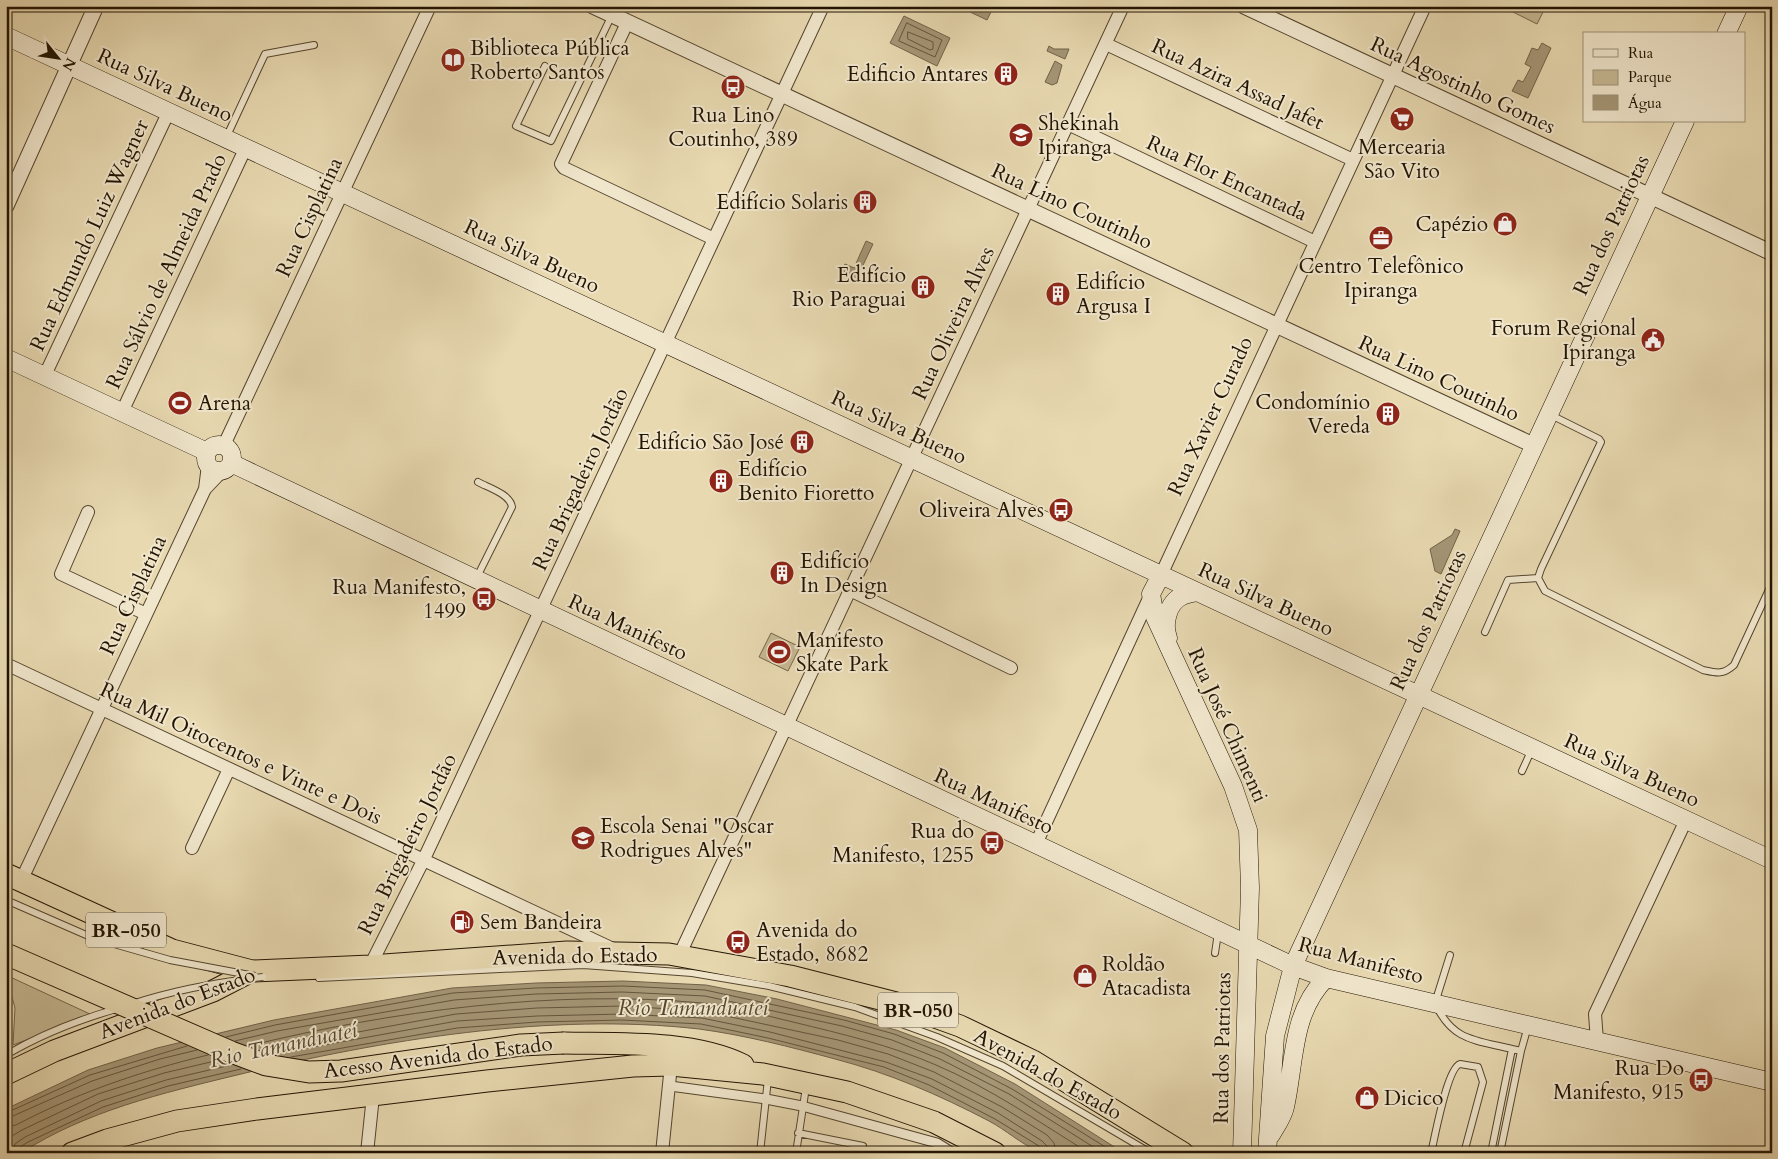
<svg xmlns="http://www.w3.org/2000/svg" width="1778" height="1159" font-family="Cardo,serif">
  <rect width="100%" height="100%" fill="#e8d9b1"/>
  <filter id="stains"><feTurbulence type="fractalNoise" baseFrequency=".004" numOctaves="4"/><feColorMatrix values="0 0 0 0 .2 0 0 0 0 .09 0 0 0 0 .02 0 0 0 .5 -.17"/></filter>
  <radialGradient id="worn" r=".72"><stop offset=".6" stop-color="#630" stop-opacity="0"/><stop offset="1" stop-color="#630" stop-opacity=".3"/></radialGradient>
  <!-- green -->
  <path fill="#c6b893" stroke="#74664a" d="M1508,6H1546L1537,24L1507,9Z
    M771,633L800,647L788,671L759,657Z
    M6,975L92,1015L13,1045L15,1008Z"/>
  <!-- water -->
  <path fill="#a59676" stroke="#716248" d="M970,6H994L987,20L968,11Z
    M904,16L950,38L937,66L890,43Z
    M1542,43L1551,48L1528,98L1512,91L1518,80L1523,82L1531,67L1525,64L1532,48L1538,50Z
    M1049,46L1054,49H1069L1065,59L1047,51Z
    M1055,61L1062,65L1057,83L1052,85L1045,82Z
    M866,241L873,244L857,278L842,271L845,264L854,268Z
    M1455,529L1460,531L1441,574L1435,571L1430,549L1452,535Z
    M623,981L706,985L777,999L896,1030L945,1048L1015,1084L1124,1153C1108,1153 1049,1156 1038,1151C1021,1144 1006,1130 989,1121C939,1095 889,1073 835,1059C791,1047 744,1035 699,1029C550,1012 382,1040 237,1075C163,1093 86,1111 21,1153H6V1109L88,1070L157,1048L274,1020L452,988L536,983Z"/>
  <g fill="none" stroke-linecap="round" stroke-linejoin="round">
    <!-- shore -->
    <path stroke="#64553c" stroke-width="1" d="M907,23L942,40L935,57L899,41Z
      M908,32L933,42V49L930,50L908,39Z
      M226,1037L275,1025L453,993L536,988L623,986L705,990L844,1020L894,1034L943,1053L1012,1089L1115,1153
      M235,1041L277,1031L454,1000L536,994L622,992L705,996L842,1026L892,1040L940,1059L1009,1094L1103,1153
      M248,1046C391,1011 555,989 702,1003C732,1006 763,1015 793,1022C842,1034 890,1045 936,1065C990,1088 1039,1122 1089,1153
      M260,1050L456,1014L537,1008L622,1006L703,1011L838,1040L888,1054L934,1072L1002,1107L1047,1135L1054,1143L1056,1153
      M274,1054L457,1021L537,1016L622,1014L702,1018L770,1032L886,1062L932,1079L998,1113L1042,1141L1047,1146L1048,1153
      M291,1057L457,1028L537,1022L622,1020L701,1024L768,1038L884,1067L929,1085L995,1119L1039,1146L1042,1153
      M6,1113L90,1075L187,1046
      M6,1119L92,1081L160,1059L197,1050
      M6,1127L16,1125C77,1093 141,1071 208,1055
      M6,1144L12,1136L22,1130L98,1094L164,1073L219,1060
      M13,1153L15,1144L25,1137L101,1101L166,1080L231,1065
      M19,1153L20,1147L28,1142L103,1107L168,1086L241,1069"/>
    <defs>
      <path id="service" d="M545,66L516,126L551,141L612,15
        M226,138L265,54L314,45
        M1551,415L1599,439L1601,442L1541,569L1538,578L1545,591L1703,670C1717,673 1723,675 1734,665L1772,583
        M476,579L512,507C510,494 489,488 478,482
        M1485,632L1508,580L1538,578
        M1522,771L1532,749
        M1215,953L1218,933
        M1450,955L1435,1003C1452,1041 1475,1040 1512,1049L1491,1153
        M319,978L583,965L692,973L769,986L855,1007L937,1037L1003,1066L1151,1153
        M1512,1049L1521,1051L1528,1026
        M798,1133L863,1146
        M760,1153L768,1079
        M796,1153L806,1087
        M1431,1153C1435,1137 1447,1068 1460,1064L1478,1067L1483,1082L1464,1153
        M1500,1153L1521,1051"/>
      <path id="pedestrian" d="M670,1086L766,1099L802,1106L937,1143L953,1153"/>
      <path id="minor" d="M627,23L561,164L564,168L714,239
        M1106,44L1353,160
        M1068,124L1315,242
        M45,375L169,111
        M122,412L246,147
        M224,445L430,6
        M205,489L208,465
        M88,512L61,574L146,614
        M1161,575L1425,6
        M850,590L1011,668
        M6,664L611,948
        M1035,846L1151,594
        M192,848L229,769
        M21,881L205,489L223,470
        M679,956L1123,6
        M370,966L423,861L823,6
        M1597,1041L1595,1014L1686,820
        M367,1153L373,1096
        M662,1153L671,1065"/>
      <path id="tertiary" d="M593,6L1533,445
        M1244,6L1772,253
        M6,206L96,6"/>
      <path id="secondary" d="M1726,34L1739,6
        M6,36L1772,860
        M6,358L207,452
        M206 458a13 13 0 1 1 26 0a13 13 0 1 1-26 0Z
        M231,463L1293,966L1326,978L1772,1082
        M1161,575L1151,594L1155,617L1233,786L1248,830L1250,888L1242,1153
        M1168,638C1163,625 1167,603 1182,596C1186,594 1192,593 1197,592
        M1271,1135C1276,1126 1283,1117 1285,1107C1295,1062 1291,1013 1326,978
        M1267,1153L1275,1036L1293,966L1685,121"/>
      <path id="trunk" d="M6,874L172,950L252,971
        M564,1043C619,1044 692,1040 743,1065
        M6,1074L54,1051L213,991L252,971L370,966L567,952L669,954L790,976L896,1003L960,1026L1033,1061L1183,1153
        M72,1153L107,1140L177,1121L257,1109L487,1081L633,1066L671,1065L763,1074L847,1092L934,1122L995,1153"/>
    </defs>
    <!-- service casing -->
    <use href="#service" stroke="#54452e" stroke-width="8"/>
    <!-- pedestrian casing -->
    <use href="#pedestrian" stroke="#54452e" stroke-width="11"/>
    <!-- minor casing -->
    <use href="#minor" stroke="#54452e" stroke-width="14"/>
    <!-- tertiary casing -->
    <use href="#tertiary" stroke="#54452e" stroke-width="17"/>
    <!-- secondary casing -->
    <use href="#secondary" stroke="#221402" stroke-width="19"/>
    <!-- trunk casing -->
    <use href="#trunk" stroke="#221402" stroke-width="23"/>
    <!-- service -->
    <use href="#service" stroke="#f0e6cc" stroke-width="6"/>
    <!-- pedestrian -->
    <use href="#pedestrian" stroke="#f0e6cc" stroke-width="9"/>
    <!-- minor -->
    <use href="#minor" stroke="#f0e6cc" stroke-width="12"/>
    <!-- tertiary -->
    <use href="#tertiary" stroke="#f0e6cc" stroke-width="15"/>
    <!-- secondary -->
    <use href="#secondary" stroke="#f0e6cc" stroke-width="18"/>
    <!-- trunk -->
    <use href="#trunk" stroke="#e8d9b1" stroke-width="21"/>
    <defs>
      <path id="service-bridge" d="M6,900L93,938L170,960L255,976
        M132,1004C175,990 219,982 263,977
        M6,1055C40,1035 78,1020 116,1009"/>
      <path id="trunk-bridge" d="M6,954L231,1052L266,1065L309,1072L341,1071L521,1045L564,1043"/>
    </defs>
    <!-- service-bridge casing -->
    <use href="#service-bridge" stroke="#54452e" stroke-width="8" stroke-linecap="butt"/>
    <!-- trunk-bridge casing -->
    <use href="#trunk-bridge" stroke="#221402" stroke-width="23" stroke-linecap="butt"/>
    <!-- service-bridge -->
    <use href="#service-bridge" stroke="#f0e6cc" stroke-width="6"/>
    <!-- trunk-bridge -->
    <use href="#trunk-bridge" stroke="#e8d9b1" stroke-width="21"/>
  </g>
  <!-- icons -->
  <defs>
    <symbol id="library-disc" viewBox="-11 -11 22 22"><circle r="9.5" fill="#8f2418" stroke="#f0e6cc"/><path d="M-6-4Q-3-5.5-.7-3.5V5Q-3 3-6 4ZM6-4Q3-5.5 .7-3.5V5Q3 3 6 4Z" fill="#fff"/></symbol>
    <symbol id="building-disc" viewBox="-11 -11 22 22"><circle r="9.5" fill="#8f2418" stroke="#f0e6cc"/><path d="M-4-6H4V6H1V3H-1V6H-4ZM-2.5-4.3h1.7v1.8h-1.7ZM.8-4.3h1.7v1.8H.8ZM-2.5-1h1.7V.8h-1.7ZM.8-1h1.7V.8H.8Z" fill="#fff"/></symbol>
    <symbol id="bus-disc" viewBox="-11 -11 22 22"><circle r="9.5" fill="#8f2418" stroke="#f0e6cc"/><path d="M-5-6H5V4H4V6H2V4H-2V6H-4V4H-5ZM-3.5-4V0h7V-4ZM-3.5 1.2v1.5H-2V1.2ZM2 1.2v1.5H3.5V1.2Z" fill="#fff"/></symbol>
    <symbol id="supermarket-disc" viewBox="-11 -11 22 22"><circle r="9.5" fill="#8f2418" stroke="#f0e6cc"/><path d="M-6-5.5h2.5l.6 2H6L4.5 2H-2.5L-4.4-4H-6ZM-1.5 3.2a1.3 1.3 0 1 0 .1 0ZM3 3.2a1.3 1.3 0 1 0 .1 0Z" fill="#fff"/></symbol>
    <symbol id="school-disc" viewBox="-11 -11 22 22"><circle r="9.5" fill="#8f2418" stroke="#f0e6cc"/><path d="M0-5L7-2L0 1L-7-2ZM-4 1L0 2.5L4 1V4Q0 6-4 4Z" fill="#fff"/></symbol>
    <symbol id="shop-disc" viewBox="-11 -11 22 22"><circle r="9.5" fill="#8f2418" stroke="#f0e6cc"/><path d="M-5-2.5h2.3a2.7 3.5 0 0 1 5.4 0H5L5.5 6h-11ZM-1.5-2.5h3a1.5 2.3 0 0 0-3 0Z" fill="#fff"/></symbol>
    <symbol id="office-disc" viewBox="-11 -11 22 22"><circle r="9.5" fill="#8f2418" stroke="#f0e6cc"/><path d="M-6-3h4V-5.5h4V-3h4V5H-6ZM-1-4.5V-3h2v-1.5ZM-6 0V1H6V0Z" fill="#fff"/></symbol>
    <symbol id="civic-disc" viewBox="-11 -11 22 22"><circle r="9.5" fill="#8f2418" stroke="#f0e6cc"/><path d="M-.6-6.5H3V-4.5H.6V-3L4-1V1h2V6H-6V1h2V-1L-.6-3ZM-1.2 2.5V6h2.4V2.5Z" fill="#fff"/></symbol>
    <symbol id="stadium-disc" viewBox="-11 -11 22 22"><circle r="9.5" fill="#8f2418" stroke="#f0e6cc"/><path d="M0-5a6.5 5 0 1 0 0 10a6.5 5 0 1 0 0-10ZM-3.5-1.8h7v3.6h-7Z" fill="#fff"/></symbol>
    <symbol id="fuel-disc" viewBox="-11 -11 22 22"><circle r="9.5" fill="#8f2418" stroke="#f0e6cc"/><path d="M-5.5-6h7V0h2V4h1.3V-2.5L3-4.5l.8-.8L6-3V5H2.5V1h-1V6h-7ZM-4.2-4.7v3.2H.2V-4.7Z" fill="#fff"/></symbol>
  </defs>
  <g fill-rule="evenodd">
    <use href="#library-disc" x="439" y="46" width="28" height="28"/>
    <use href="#building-disc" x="992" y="60" width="28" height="28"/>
    <use href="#bus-disc" x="719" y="73" width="28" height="28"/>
    <use href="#supermarket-disc" x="1388" y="105" width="28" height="28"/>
    <use href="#school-disc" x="1007" y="121" width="28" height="28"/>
    <use href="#building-disc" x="851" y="188" width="28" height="28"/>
    <use href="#shop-disc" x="1491" y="210" width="28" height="28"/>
    <use href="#office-disc" x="1367" y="224" width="28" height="28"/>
    <use href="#building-disc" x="909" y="273" width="28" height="28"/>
    <use href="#building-disc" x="1044" y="280" width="28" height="28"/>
    <use href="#civic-disc" x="1639" y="326" width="28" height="28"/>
    <use href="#stadium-disc" x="166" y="389" width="28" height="28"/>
    <use href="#building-disc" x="1374" y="400" width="28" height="28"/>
    <use href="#building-disc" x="788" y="428" width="28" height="28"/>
    <use href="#building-disc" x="707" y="467" width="28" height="28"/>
    <use href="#bus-disc" x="1047" y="496" width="28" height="28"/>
    <use href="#building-disc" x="768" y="559" width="28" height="28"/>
    <use href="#bus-disc" x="470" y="585" width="28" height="28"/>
    <use href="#stadium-disc" x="765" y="638" width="28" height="28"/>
    <use href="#school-disc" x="569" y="824" width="28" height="28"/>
    <use href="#bus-disc" x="978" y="829" width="28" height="28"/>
    <use href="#fuel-disc" x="448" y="908" width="28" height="28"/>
    <use href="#bus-disc" x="724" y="928" width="28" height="28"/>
    <use href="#shop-disc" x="1071" y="962" width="28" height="28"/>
    <use href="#bus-disc" x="1687" y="1066" width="28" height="28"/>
    <use href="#shop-disc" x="1353" y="1084" width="28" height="28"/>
  </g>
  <g text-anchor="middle" stroke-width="4" stroke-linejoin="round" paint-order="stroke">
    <!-- shield labels -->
    <g fill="#f0e6cc" stroke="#60533f" stroke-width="1">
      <rect x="86" y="912.5" width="80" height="35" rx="4"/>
      <rect x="878" y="992.5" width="80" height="35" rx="4"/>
    </g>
    <g font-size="20" font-weight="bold" fill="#221402">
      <text x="126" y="937">BR-050</text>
      <text x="918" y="1017">BR-050</text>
    </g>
    <!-- poi labels -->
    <g font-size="21" fill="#221402" stroke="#f0e6cc" text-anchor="start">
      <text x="470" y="55">Biblioteca Pública<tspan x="470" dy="24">Roberto Santos</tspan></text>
      <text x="988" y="81" text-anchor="end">Edificio Antares</text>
      <text x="733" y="122" text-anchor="middle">Rua Lino<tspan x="733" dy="24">Coutinho, 389</tspan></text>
      <text x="1038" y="130">Shekinah<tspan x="1038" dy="24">Ipiranga</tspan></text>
      <text x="1402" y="154" text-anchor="middle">Mercearia<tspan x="1402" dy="24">São Vito</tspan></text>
      <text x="848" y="209" text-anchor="end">Edifício Solaris</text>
      <text x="1488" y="231" text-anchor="end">Capézio</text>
      <text x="1381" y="273" text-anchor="middle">Centro Telefônico<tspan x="1381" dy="24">Ipiranga</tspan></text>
      <text x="906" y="282" text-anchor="end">Edifício<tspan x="906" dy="24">Rio Paraguai</tspan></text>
      <text x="1076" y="289">Edifício<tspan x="1076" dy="24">Argusa I</tspan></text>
      <text x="1636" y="335" text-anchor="end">Forum Regional<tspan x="1636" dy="24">Ipiranga</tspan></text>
      <text x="1370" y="409" text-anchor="end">Condomínio<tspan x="1370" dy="24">Vereda</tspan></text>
      <text x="198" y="410">Arena</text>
      <text x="784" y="449" text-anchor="end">Edifício São José</text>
      <text x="738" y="476">Edifício<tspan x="738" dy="24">Benito Fioretto</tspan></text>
      <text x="1044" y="517" text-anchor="end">Oliveira Alves</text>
      <text x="800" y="568">Edifício<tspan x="800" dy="24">In Design</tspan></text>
      <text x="466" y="594" text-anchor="end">Rua Manifesto,<tspan x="466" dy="24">1499</tspan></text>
      <text x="796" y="647">Manifesto<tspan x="796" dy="24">Skate Park</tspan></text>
      <text x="600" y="833">Escola Senai "Oscar<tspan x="600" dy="24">Rodrigues Alves"</tspan></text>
      <text x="974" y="838" text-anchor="end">Rua do<tspan x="974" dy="24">Manifesto, 1255</tspan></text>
      <text x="480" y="929">Sem Bandeira</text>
      <text x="756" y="937">Avenida do<tspan x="756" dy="24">Estado, 8682</tspan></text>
      <text x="1102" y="971">Roldão<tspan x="1102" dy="24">Atacadista</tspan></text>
      <text x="1684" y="1075" text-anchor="end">Rua Do<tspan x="1684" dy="24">Manifesto, 915</tspan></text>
      <text x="1384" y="1105">Dicico</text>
    </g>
    <!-- street labels -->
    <g font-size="21" fill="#221402" stroke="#f0e6cc">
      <text transform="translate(1238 84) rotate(25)" y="7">Rua Azira Assad Jafet</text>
      <text transform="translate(165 85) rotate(25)" y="7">Rua Silva Bueno</text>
      <text transform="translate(1463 85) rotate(25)" y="7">Rua Agostinho Gomes</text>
      <text transform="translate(1227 178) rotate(25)" y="7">Rua Flor Encantada</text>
      <text transform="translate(1072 206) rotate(25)" y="7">Rua Lino Coutinho</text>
      <text transform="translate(309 217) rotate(-65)" y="7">Rua Cisplatina</text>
      <text transform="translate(1611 225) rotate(-65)" y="7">Rua dos Patriotas</text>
      <text transform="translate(89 235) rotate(-65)" y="7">Rua Edmundo Luiz Wagner</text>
      <text transform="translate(532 256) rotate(25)" y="7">Rua Silva Bueno</text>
      <text transform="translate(166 271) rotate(-65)" y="7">Rua Sálvio de Almeida Prado</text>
      <text transform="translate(953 323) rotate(-65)" y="7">Rua Oliveira Alves</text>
      <text transform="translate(1439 378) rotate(25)" y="7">Rua Lino Coutinho</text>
      <text transform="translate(1210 416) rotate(-65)" y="7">Rua Xavier Curado</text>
      <text transform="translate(899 427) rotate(25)" y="7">Rua Silva Bueno</text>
      <text transform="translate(580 479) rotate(-65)" y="7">Rua Brigadeiro Jordão</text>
      <text transform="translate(133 595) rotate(-65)" y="7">Rua Cisplatina</text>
      <text transform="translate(1266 599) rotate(25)" y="7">Rua Silva Bueno</text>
      <text transform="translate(1428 620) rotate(-65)" y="7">Rua dos Patriotas</text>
      <text transform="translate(628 627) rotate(25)" y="7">Rua Manifesto</text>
      <text transform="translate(1228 725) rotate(66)" y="7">Rua José Chimenti</text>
      <text transform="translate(241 753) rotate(25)" y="7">Rua Mil Oitocentos e Vinte e Dois</text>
      <text transform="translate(1632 770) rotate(25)" y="7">Rua Silva Bueno</text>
      <text transform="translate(994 801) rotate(25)" y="7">Rua Manifesto</text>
      <text transform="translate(407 844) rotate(-64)" y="7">Rua Brigadeiro Jordão</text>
      <text transform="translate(575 956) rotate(-1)" y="7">Avenida do Estado</text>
      <text transform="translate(1361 960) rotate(15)" y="7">Rua Manifesto</text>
      <text transform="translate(177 1003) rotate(-21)" y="7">Avenida do Estado</text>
      <text transform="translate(1222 1048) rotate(-89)" y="7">Rua dos Patriotas</text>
      <text transform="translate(438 1057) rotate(-7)" y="7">Acesso Avenida do Estado</text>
      <text transform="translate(1048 1074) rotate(29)" y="7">Avenida do Estado</text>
    </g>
    <!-- water labels -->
    <g font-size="22" font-style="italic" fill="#564830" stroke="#f0e6cc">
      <text x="693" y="1015">Rio Tamanduateí</text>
      <text transform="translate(283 1044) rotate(-12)" y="8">Rio Tamanduateí</text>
    </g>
  </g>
  <!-- margin -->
  <rect width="1778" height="1159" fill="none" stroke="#e8d9b1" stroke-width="25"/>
  <rect x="8" y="8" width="1763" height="1144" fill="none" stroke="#221402" stroke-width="2.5"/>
  <rect x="12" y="12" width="1753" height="1134" fill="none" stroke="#221402"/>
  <!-- legend -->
  <rect x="1583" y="32" width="162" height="90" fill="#f0e6cc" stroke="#9e927b"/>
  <rect x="1593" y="49" width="25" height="8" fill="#f0e6cc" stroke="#9e927b"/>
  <text x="1628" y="58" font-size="15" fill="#221402">Rua</text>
  <rect x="1593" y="70" width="25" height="15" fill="#c6b893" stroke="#9e927b"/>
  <text x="1628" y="82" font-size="15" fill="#221402">Parque</text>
  <rect x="1593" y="95" width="25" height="15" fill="#a59676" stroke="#9e927b"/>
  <text x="1628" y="108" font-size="15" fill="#221402">Água</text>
  <!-- north arrow -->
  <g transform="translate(58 58) rotate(120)" stroke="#f0e6cc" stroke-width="4" paint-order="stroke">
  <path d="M0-4L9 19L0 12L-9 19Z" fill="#221402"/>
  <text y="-8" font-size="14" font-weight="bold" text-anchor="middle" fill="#221402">N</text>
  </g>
  <rect width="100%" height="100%" filter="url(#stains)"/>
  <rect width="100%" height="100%" fill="url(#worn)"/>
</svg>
